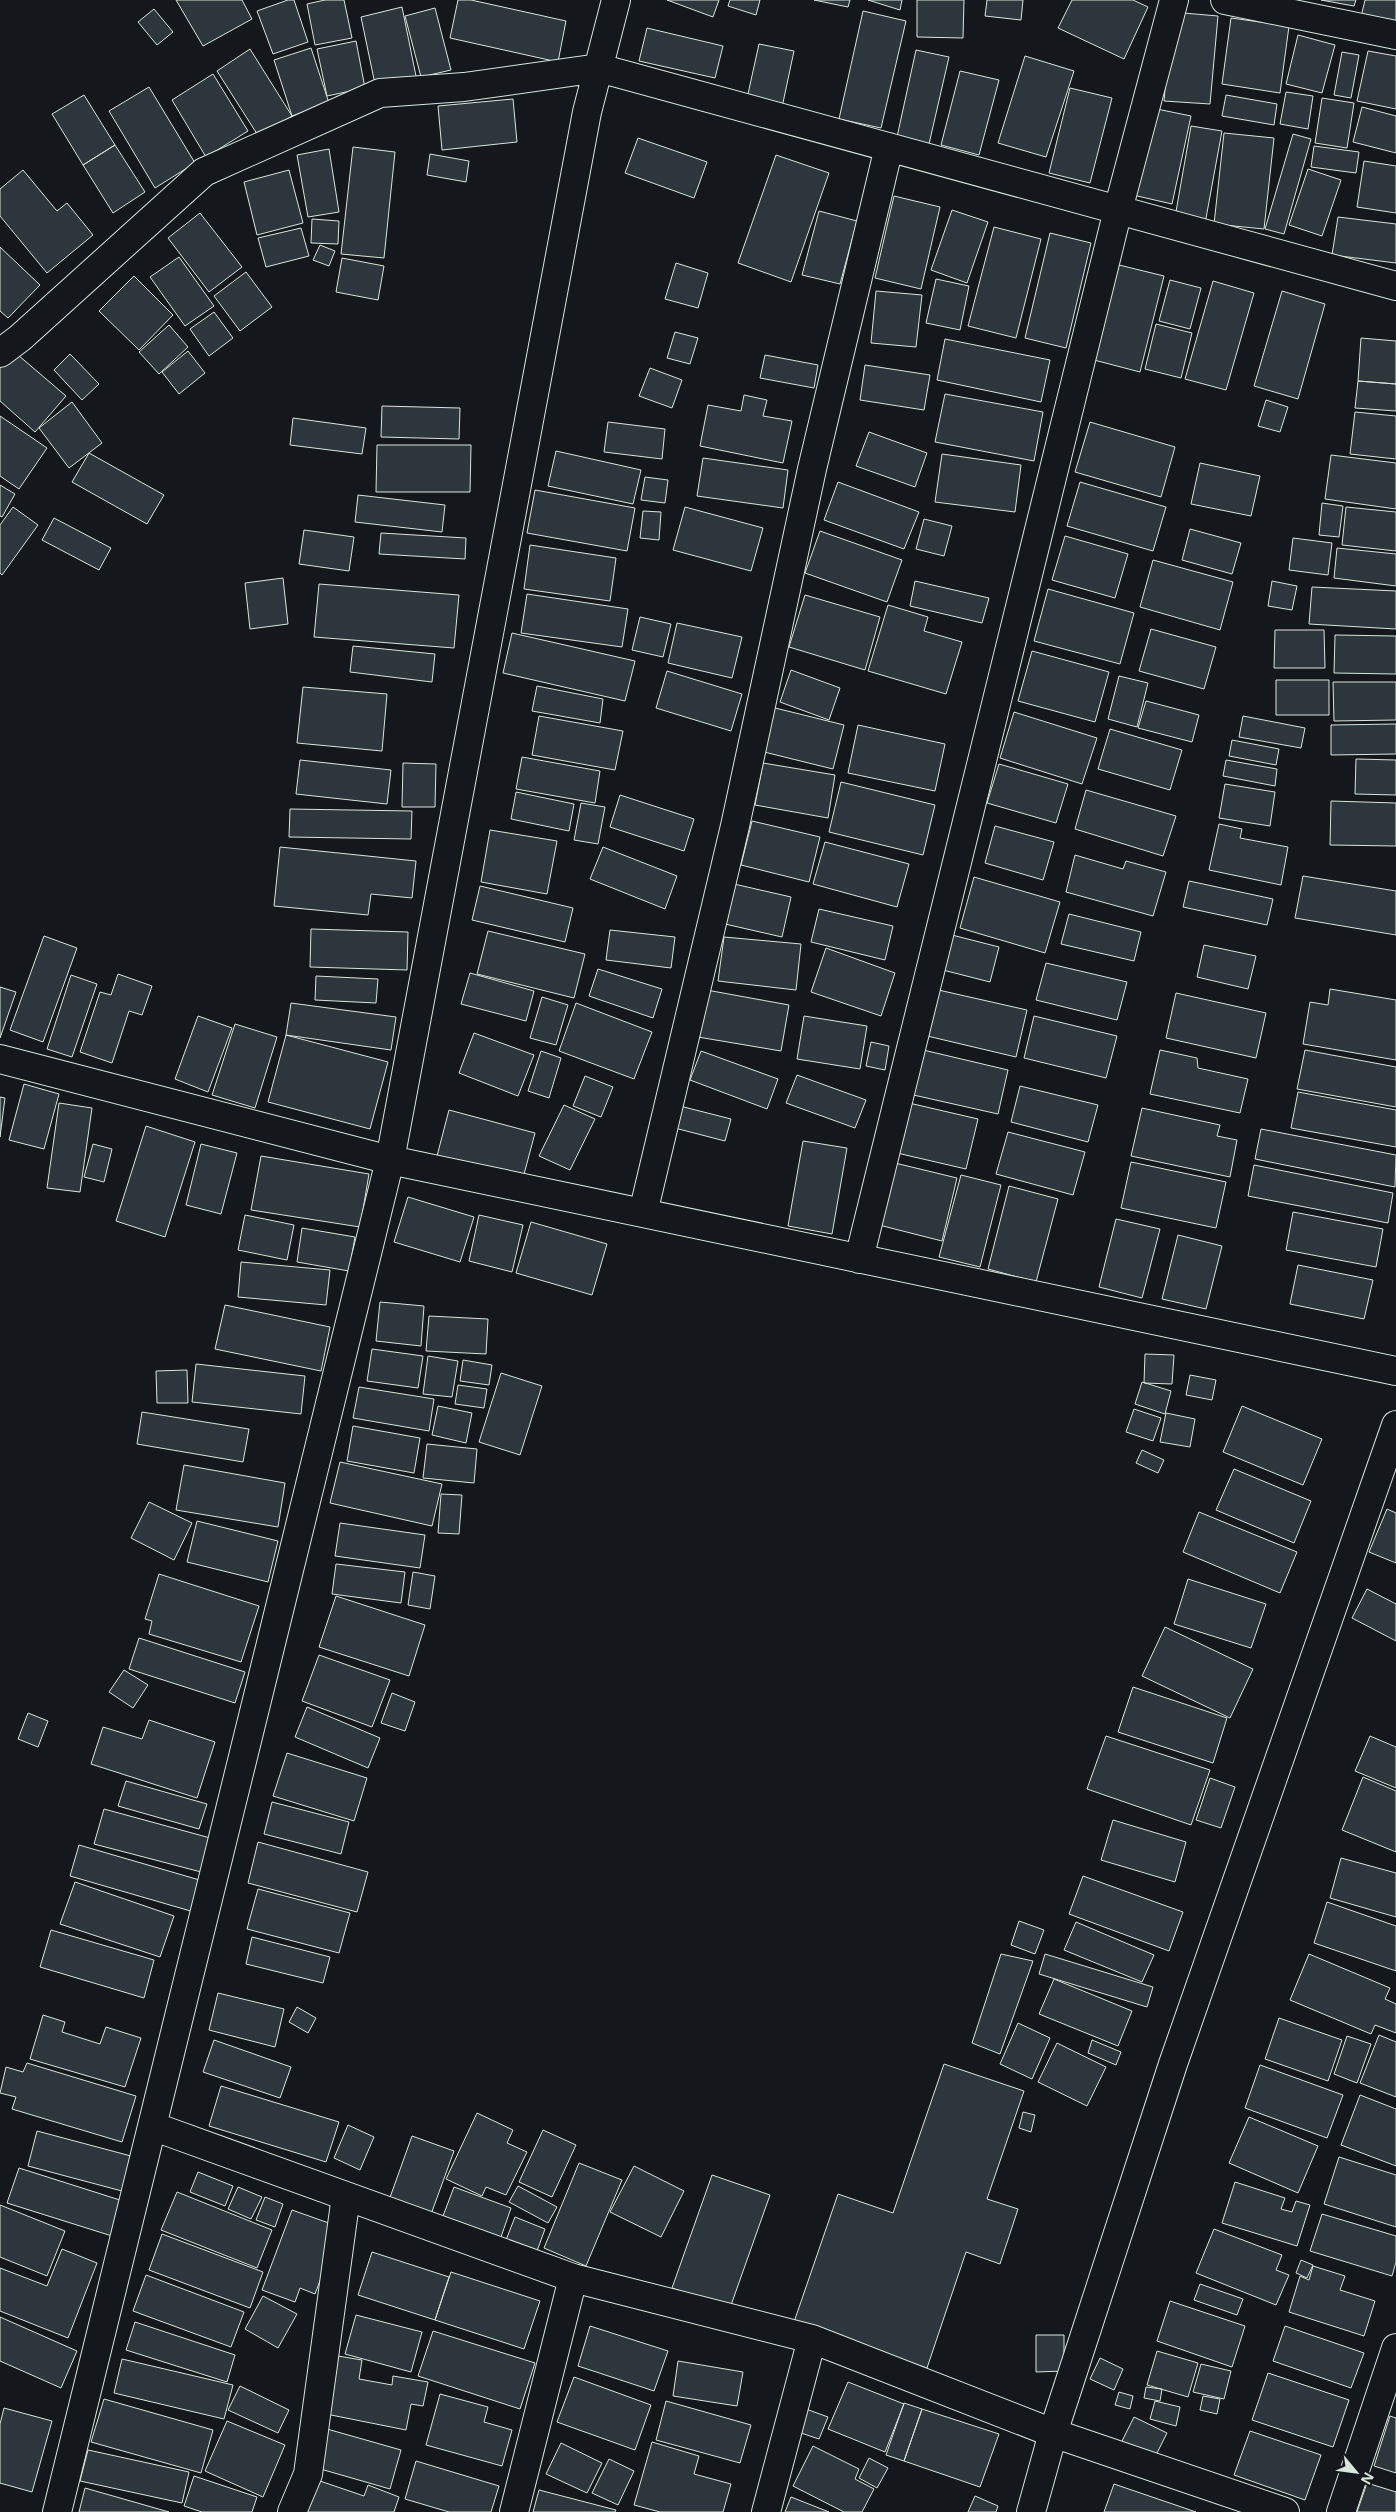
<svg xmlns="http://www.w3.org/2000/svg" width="1396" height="2512" font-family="'Noto Sans',sans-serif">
  <rect width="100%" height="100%" fill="#14181c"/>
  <!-- building -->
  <path fill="#2c363c" stroke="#d8e6dc" d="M176,0H242L252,19L203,46Z
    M288,0H294L308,42L273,54L257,11Z
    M325,0H344L352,38L315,45L307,4Z
    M458,0H471L566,21L558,62L450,38Z
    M667,0H719L713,17Z
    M730,0H760L756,15L728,6Z
    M814,0H850L848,7Z
    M868,0H902L900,10Z
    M917,0H964L963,38L917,37Z
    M987,0H1023L1021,20L985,16Z
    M1072,0H1133L1148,7L1124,59L1058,28Z
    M1321,0H1356L1354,6Z
    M1365,0H1396V23L1361,17Z
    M402,7L417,81L376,89L361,17Z
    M435,8L451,70L421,77L405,16Z
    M154,9L173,32L157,45L138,22Z
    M863,11L906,21L881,128L839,119Z
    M1172,12L1218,16L1210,104L1164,101Z
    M1231,18L1289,26L1280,93L1222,84Z
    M647,28L723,46L715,78L639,61Z
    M1298,35L1335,45L1322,93L1286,84Z
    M356,41L365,88L327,96L317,49Z
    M759,44L794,51L781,112L746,103Z
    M311,48L329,103L292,116L274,60Z
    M250,49L292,116L259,137L217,71Z
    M916,50L949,57L929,144L897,137Z
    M1368,51L1396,56V109L1357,101Z
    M1342,52L1359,55L1351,98L1334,95Z
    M1025,56L1074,71L1046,157L998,143Z
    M960,71L999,80L979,155L941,145Z
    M213,74L248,131L206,157L172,100Z
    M149,87L195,163L155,188L109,111Z
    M1070,88L1112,98L1090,183L1049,173Z
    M1286,92L1313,96L1308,129L1280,124Z
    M84,95L115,145L83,165L52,114Z
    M1226,95L1277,104L1274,125L1222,116Z
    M1322,98L1354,103L1347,148L1315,143Z
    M513,99L517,142L442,150L438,106Z
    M1362,107L1396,116V153L1353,142Z
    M1152,108L1191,116L1172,204L1133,195Z
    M1191,126L1222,131L1204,229L1174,223Z
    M1224,133L1274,138L1264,229L1214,224Z
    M1293,134L1311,139L1284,234L1265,229Z
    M638,138L707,162L694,198L625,173Z
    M115,145L145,192L113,213L83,165Z
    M1314,146L1359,152L1356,173L1311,167Z
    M353,147L395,152L384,258L341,254Z
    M329,149L339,212L308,217L297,155Z
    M430,154L469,161L466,182L427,175Z
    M776,155L829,173L791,282L738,263Z
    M1364,161L1396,166V213L1357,207Z
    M1308,169L1341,180L1322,236L1289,225Z
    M23,170L57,211L67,203L93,235L47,273L0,216V189Z
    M289,170L303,223L257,235L244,182Z
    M894,196L940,207L921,289L875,278Z
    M952,210L988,222L967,283L931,270Z
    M819,211L857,221L840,284L802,275Z
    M200,213L242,267L209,292L168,238Z
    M1338,217L1396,224V263L1332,255Z
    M312,219L339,221L338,244L311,243Z
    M994,227L1041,239L1016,338L968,326Z
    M301,228L309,256L266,267L258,238Z
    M1050,233L1091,243L1066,348L1025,338Z
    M320,245L335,251L329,266L313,260Z
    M0,247L40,285L8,318L0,311Z
    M179,257L214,306L185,326L150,277Z
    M342,258L384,266L378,300L336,292Z
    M676,263L708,273L698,308L665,299Z
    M1119,265L1164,276L1140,372L1094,360Z
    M246,272L272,307L240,331L214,296Z
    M134,276L173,315L139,350L99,311Z
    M936,279L969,286L960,330L926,323Z
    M1170,280L1201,288L1190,329L1159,321Z
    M1213,281L1254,293L1226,390L1185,379Z
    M876,291L922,295L916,347L871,343Z
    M1282,291L1325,304L1298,399L1254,386Z
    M214,312L233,338L209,356L190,329Z
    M1156,324L1192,333L1181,378L1145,369Z
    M169,325L188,347L159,374L139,352Z
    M675,332L698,338L690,364L667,358Z
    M1361,338L1396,341V384L1358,381Z
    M945,339L1050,360L1041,402L937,380Z
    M11,349L66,396L35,432L0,401V362Z
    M188,351L205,373L179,394L162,372Z
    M70,354L99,384L82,400L54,370Z
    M765,355L818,365L814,388L760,378Z
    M865,365L930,375L924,410L860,400Z
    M650,368L682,380L672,408L639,396Z
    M1358,381L1396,384V411L1355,408Z
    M945,394L1043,412L1034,461L935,442Z
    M744,395L767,400L763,416L792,421L783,463L700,446L708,405L741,411Z
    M1266,400L1288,407L1280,432L1258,426Z
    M72,402L102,443L69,468L39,428Z
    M382,406L460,408L459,439L381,437Z
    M1355,412L1396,416V459L1350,454Z
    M0,416L47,448L19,489L0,476Z
    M293,418L366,428L362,454L290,445Z
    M608,422L665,429L662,459L604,452Z
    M1090,422L1175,447L1161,497L1075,472Z
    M869,432L927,453L915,487L856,466Z
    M377,445H471L470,492H376Z
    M556,451L641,470L633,504L548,486Z
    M89,453L164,495L147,524L72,482Z
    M942,454L1021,465L1015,512L935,502Z
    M1331,455L1396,463V509L1325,499Z
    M703,458L788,470L783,508L697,496Z
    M1200,463L1260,476L1251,516L1191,504Z
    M645,477L668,480L665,503L641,500Z
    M838,482L919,512L904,549L824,520Z
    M1080,482L1166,507L1153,551L1067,526Z
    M0,485L15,494L2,517L0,516Z
    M535,490L635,508L627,551L527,533Z
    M358,495L445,505L442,532L355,522Z
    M1322,503L1343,506L1339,537L1319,535Z
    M13,507L38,525L2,575L0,573V525Z
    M685,507L763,528L751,571L673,550Z
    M1346,507L1396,512V551L1342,545Z
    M643,511L661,512L659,540L640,538Z
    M54,518L111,548L99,570L42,540Z
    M924,519L952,526L944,556L916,549Z
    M1190,529L1241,543L1232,574L1182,560Z
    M304,530L354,537L349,571L299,564Z
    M820,531L902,560L887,602L805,573Z
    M381,533L466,538L465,559L379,554Z
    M1065,536L1128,554L1115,598L1052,580Z
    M1293,538L1332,543L1328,575L1289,570Z
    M530,545L616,558L610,601L524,589Z
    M1337,548L1396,554V586L1334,578Z
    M1153,560L1233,582L1220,630L1140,607Z
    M283,578L288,624L250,629L245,583Z
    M915,581L989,598L982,623L910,606Z
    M1272,581L1297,586L1292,610L1268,606Z
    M319,584L459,595L454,648L314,637Z
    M1312,587L1396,591V629L1309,624Z
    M1048,589L1134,613L1120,664L1034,641Z
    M527,594L628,609L622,647L521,633Z
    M805,595L880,617L865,670L789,647Z
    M888,605L928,617L924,631L962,642L946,694L868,671Z
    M640,617L671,624L663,657L632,650Z
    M677,623L742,637L732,678L668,663Z
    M1151,629L1216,647L1204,689L1139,671Z
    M1275,630H1324L1325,668H1274Z
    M512,633L635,661L625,701L503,673Z
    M1335,635L1396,636V674L1334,673Z
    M353,646L435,654L432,682L350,672Z
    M1032,651L1109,672L1095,722L1018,701Z
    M791,670L840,688L829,720L780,702Z
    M667,671L742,694L731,731L656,708Z
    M1119,676L1148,683L1137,727L1108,719Z
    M1276,680H1329V715H1276Z
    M1333,682H1396V720L1334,721Z
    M537,686L603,699L600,723L532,711Z
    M303,687L387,694L382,751L297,743Z
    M1146,701L1199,715L1192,742L1138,728Z
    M767,706L844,725L833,769L756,750Z
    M1014,712L1097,738L1082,784L1000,758Z
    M539,716L623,731L615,770L532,755Z
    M1243,716L1305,728L1301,748L1239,737Z
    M1396,724V754L1331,755V725Z
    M858,725L945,744L935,791L848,773Z
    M1110,729L1182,750L1170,790L1098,769Z
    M1232,740L1279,749L1276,765L1229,756Z
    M522,757L600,771L595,803L516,789Z
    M1356,759L1396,760V795L1355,794Z
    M300,760L391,770L387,804L296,794Z
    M1226,760L1277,769L1275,786L1223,776Z
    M403,763L436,764L435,807H402Z
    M763,763L835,775L828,818L755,805Z
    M999,764L1068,784L1056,823L987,803Z
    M841,782L935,805L923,855L829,832Z
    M1225,784L1275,792L1270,826L1219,818Z
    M1086,790L1176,816L1163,856L1075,829Z
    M516,792L574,804L569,831L511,819Z
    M620,795L694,819L684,851L610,827Z
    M1331,801L1396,803V846L1330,845Z
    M581,803L605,807L598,844L574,840Z
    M290,809L412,811L411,839L289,837Z
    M752,821L820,837L809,882L741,865Z
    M1219,824L1242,829L1240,838L1288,847L1281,885L1209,870Z
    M995,826L1054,842L1043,880L985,863Z
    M490,830L557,841L547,894L481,882Z
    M825,842L909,864L897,907L813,884Z
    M280,847L416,861L412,898L371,894L368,915L274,906Z
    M603,847L677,876L665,909L590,879Z
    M1075,855L1123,869L1126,861L1166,872L1153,916L1066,892Z
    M1303,876L1396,891V935L1295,918Z
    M974,877L1060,902L1045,953L960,928Z
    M1189,881L1273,899L1267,925L1183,907Z
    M734,884L791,897L782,937L725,924Z
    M480,886L573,908L565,942L472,920Z
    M819,909L893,926L885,960L811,942Z
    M1069,914L1141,932L1134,961L1061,944Z
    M311,929L408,932L407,970L310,967Z
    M610,930L675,937L671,968L606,960Z
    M488,931L585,954L574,998L477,974Z
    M948,934L999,947L990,982L939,969Z
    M44,936L77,948L43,1042L10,1030Z
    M724,937L801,944L796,990L718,981Z
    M1204,945L1256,956L1248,989L1197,977Z
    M826,948L895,973L881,1016L811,992Z
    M1046,963L1127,982L1117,1020L1036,1000Z
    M598,969L662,989L653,1018L589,996Z
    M470,973L534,991L526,1021L461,1004Z
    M118,974L152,986L142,1015L129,1011L112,1063L80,1052L100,992L111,995Z
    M71,975L97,984L72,1057L47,1049Z
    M316,976L378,979L376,1003L315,1000Z
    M0,987L16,992L0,1038Z
    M701,989L789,1005L781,1051L692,1036Z
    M934,989L1027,1010L1016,1057L923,1035Z
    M1330,989L1396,1000V1060L1303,1044L1310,1002L1328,1005Z
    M1176,993L1266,1013L1256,1058L1166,1038Z
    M542,997L568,1005L556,1045L530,1038Z
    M291,1003L396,1017L391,1050L286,1035Z
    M576,1003L652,1032L634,1079L559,1051Z
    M198,1016L232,1028L208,1092L175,1079Z
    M804,1016L867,1026L860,1069L797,1059Z
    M1034,1016L1117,1036L1106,1078L1024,1058Z
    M235,1024L277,1037L255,1108L212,1095Z
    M474,1033L534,1055L518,1096L459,1073Z
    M286,1035L388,1062L370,1129L268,1102Z
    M871,1042L889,1046L885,1070L866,1066Z
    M919,1049L1008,1070L998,1114L909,1094Z
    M1160,1050L1197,1058L1198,1068L1248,1079L1240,1113L1150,1094Z
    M1305,1050L1396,1067V1107L1297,1089Z
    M541,1051L561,1058L549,1098L528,1091Z
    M701,1051L778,1079L767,1109L690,1080Z
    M797,1075L866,1100L855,1128L786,1103Z
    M585,1076L613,1087L601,1117L573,1106Z
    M24,1084L59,1094L44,1149L9,1140Z
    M1020,1086L1098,1105L1088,1142L1011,1122Z
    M1298,1092L1396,1110V1147L1291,1128Z
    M0,1097L5,1098L0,1137Z
    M59,1103L92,1108L80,1192L47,1188Z
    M909,1103L978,1119L966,1169L897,1153Z
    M672,1104L731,1119L725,1141L667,1126Z
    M564,1105L595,1119L570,1170L539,1156Z
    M1142,1108L1220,1125L1217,1136L1237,1140L1230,1177L1131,1156Z
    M449,1110L535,1133L523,1178L437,1156Z
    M146,1126L195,1142L165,1237L116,1221Z
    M1261,1129L1396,1155L1395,1187L1255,1159Z
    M1008,1132L1085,1152L1073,1195L996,1174Z
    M803,1141L847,1148L832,1234L788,1226Z
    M93,1144L112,1149L104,1182L84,1177Z
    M201,1144L237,1153L221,1214L186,1205Z
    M261,1156L369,1174L360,1227L251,1210Z
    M1131,1162L1226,1182L1216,1228L1121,1208Z
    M895,1163L957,1178L942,1241L879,1225Z
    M1254,1165L1393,1193L1388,1223L1248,1196Z
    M961,1175L1001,1185L980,1267L939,1257Z
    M1009,1186L1058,1199L1036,1282L988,1269Z
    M408,1197L474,1217L460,1262L394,1242Z
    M1293,1212L1383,1229L1376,1267L1286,1250Z
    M245,1215L294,1225L287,1260L238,1250Z
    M479,1215L523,1225L512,1272L469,1261Z
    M1116,1219L1160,1229L1142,1298L1099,1287Z
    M531,1222L607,1244L592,1295L516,1273Z
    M302,1228L355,1237L349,1271L297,1262Z
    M1178,1235L1222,1246L1206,1309L1162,1299Z
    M241,1262L330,1270L326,1305L238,1297Z
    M1298,1265L1373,1280L1364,1319L1290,1304Z
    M380,1302L424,1306L421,1346L376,1341Z
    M225,1305L330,1327L321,1371L215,1349Z
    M429,1316L488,1319L486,1354L426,1351Z
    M372,1349L423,1356L418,1388L367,1381Z
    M1145,1354L1174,1355L1172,1384L1144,1383Z
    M428,1356L458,1361L452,1397L423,1394Z
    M463,1360L492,1365L489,1385L460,1381Z
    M196,1364L305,1376L301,1414L192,1402Z
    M187,1370L188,1403H157L156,1371Z
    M501,1373L542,1386L520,1455L479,1442Z
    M1190,1375L1216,1380L1212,1400L1186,1395Z
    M1142,1382L1171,1391L1165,1414L1135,1404Z
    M458,1385L487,1389L484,1408L455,1404Z
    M359,1387L434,1399L429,1431L353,1418Z
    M438,1406L472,1413L466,1443L432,1435Z
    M1242,1406L1322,1439L1303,1485L1223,1452Z
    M1134,1409L1161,1418L1153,1441L1126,1432Z
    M142,1412L249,1429L243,1462L137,1444Z
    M1166,1413L1195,1419L1190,1447L1160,1442Z
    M353,1426L420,1438L414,1473L347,1461Z
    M427,1444L477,1449L474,1483L423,1478Z
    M1142,1450L1164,1460L1158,1473L1136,1463Z
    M340,1462L442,1484L432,1526L330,1503Z
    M184,1465L285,1483L278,1527L176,1510Z
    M1234,1469L1311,1501L1294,1543L1216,1510Z
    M441,1494L462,1495L459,1534L438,1533Z
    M149,1502L192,1523L174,1560L131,1538Z
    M1387,1509L1396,1513V1563L1369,1552Z
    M1199,1512L1297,1552L1280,1593L1183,1552Z
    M197,1521L278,1541L268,1582L187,1562Z
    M340,1523L425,1535L420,1568L335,1556Z
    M336,1564L405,1572L401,1603L332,1594Z
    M413,1572L435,1576L430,1609L408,1605Z
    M159,1574L259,1606L241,1662L149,1634L152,1621L145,1619Z
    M1188,1579L1266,1604L1251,1648L1174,1624Z
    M1367,1589L1396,1604V1641L1352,1618Z
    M336,1596L425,1625L409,1676L319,1647Z
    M1165,1627L1253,1669L1230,1718L1142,1676Z
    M139,1638L245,1672L235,1703L129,1669Z
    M319,1655L390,1680L372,1727L302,1701Z
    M124,1670L148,1685L133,1708L109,1692Z
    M1133,1687L1227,1718L1213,1763L1118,1732Z
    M392,1693L415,1702L405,1731L381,1723Z
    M307,1707L380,1738L368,1768L295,1737Z
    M28,1713L48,1721L38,1747L18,1739Z
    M149,1720L215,1742L197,1798L91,1764L103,1727L142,1739Z
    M1106,1736L1210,1770L1191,1825L1087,1789Z
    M1370,1736L1396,1747V1788L1355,1771Z
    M287,1753L367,1778L354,1821L273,1796Z
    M1363,1777L1396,1791V1852L1342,1830Z
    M1210,1778L1235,1787L1221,1828L1196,1820Z
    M126,1781L207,1804L199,1829L118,1806Z
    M272,1802L349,1822L341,1854L264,1834Z
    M104,1809L214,1839L205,1873L94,1844Z
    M1113,1820L1186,1842L1175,1882L1101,1860Z
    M258,1842L368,1872L357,1912L248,1883Z
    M79,1845L203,1881L194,1912L70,1876Z
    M1341,1858L1396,1873V1917L1330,1898Z
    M1083,1876L1183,1912L1169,1951L1069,1914Z
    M75,1882L174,1916L160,1957L60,1924Z
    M258,1889L350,1913L339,1953L247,1929Z
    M1327,1902L1396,1926V1971L1314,1943Z
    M1019,1921L1044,1930L1035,1954L1011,1945Z
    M1076,1922L1154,1955L1142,1982L1064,1950Z
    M51,1930L154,1960L144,1998L40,1967Z
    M252,1937L330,1957L323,1983L246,1964Z
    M1001,1954L1033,1961L1000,2054L972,2043Z
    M1045,1954L1153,1987L1147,2007L1039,1974Z
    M1309,1954L1390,1988L1385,1999L1396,2004V2033L1375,2025L1371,2034L1290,2000Z
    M1054,1979L1132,2011L1118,2046L1039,2014Z
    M218,1993L284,2009L275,2047L209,2030Z
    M297,2007L316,2018L308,2033L289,2022Z
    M43,2015L65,2022L62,2032L100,2044L106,2027L141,2038L125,2087L30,2059Z
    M1279,2018L1342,2040L1328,2081L1265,2059Z
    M1018,2023L1050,2038L1032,2079L1000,2064Z
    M1379,2035L1396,2042V2097L1360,2083Z
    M1347,2036L1371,2044L1357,2083L1334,2074Z
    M214,2040L291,2067L280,2098L203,2072Z
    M1092,2040L1121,2052L1116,2065L1088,2053Z
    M1057,2043L1106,2067L1087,2106L1038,2082Z
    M27,2063L136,2096L122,2142L12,2109L16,2097L0,2093L6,2067L23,2072Z
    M944,2064L1024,2091L987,2199L1018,2209L1000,2264L966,2252L927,2368L794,2322L838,2194L893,2213Z
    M1260,2065L1343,2095L1327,2138L1245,2108Z
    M221,2086L339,2122L326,2162L209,2126Z
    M1360,2095L1396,2109V2166L1341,2145Z
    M1023,2112L1035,2115L1031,2132L1019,2128Z
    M477,2113L513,2130L507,2143L527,2152L506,2195L486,2187L482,2196L446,2179Z
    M1249,2117L1318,2146L1298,2193L1229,2163Z
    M348,2125L374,2137L360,2170L334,2158Z
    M543,2130L576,2145L552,2197L519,2182Z
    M37,2131L131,2156L122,2191L28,2166Z
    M412,2136L454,2151L430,2217L388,2203Z
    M1339,2157L1396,2175V2227L1324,2204Z
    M579,2163L622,2180L586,2266L544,2248Z
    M634,2166L684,2191L661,2237L610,2212Z
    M19,2168L123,2201L112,2236L7,2203Z
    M198,2172L233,2186L225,2206L190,2192Z
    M712,2175L770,2195L730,2308L672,2288Z
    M1235,2182L1285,2198L1281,2209L1292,2212L1296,2201L1310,2205L1297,2246L1222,2223Z
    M518,2186L557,2207L548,2223L509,2202Z
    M238,2187L262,2197L251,2219L228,2209Z
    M454,2187L511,2208L501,2237L443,2216Z
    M177,2192L272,2230L257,2268L161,2230Z
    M265,2197L283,2204L275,2227L256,2220Z
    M0,2205L65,2231L47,2276L0,2257Z
    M292,2210L340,2227L315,2294L300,2288L295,2302L262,2290Z
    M1322,2214L1396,2236V2262L1392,2276L1310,2251Z
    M515,2217L545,2229L537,2251L506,2240Z
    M1214,2229L1282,2255L1276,2270L1289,2275L1276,2305L1196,2273Z
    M162,2234L263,2272L250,2308L149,2270Z
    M62,2249L97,2263L68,2338L0,2311V2268L47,2286Z
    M372,2252L449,2277L435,2320L358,2295Z
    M1301,2260L1313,2265L1307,2278L1296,2273Z
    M1313,2266L1345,2276L1340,2290L1375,2301L1364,2336L1289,2312L1300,2276L1309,2280Z
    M451,2272L540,2301L524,2349L435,2320Z
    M146,2275L244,2312L231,2347L133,2311Z
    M1200,2284L1243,2299L1237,2315L1194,2300Z
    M263,2296L297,2314L278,2348L245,2329Z
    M1170,2301L1245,2326L1232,2367L1157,2341Z
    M356,2315L422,2332L411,2372L345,2354Z
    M0,2317L77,2351L61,2388L0,2361Z
    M135,2322L235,2355L227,2382L126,2350Z
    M590,2326L668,2351L654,2391L578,2366Z
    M1285,2326L1364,2353L1351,2388L1273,2361Z
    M433,2331L535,2363L520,2409L418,2376Z
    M1036,2335H1064V2371L1036,2372Z
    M1157,2351L1198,2363L1188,2397L1147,2385Z
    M338,2356L362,2360L359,2379L392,2385L393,2376L428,2382L423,2406L411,2404L406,2430L326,2414Z
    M1100,2358L1123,2369L1114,2390L1090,2379Z
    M122,2359L233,2385L224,2419L114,2393Z
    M678,2361L743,2372L737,2406L673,2396Z
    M1201,2364L1231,2371L1224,2399L1193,2392Z
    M1268,2373L1349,2400L1333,2447L1252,2420Z
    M574,2377L651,2405L635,2450L557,2422Z
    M848,2382L904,2404L885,2452L828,2429Z
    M240,2386L289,2410L278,2433L228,2410Z
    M1146,2387L1162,2389L1160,2401L1144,2398Z
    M1119,2392L1133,2396L1130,2409L1115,2405Z
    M440,2394L488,2407L484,2422L512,2430L502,2466L426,2445Z
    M1203,2396L1220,2399L1217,2414L1200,2410Z
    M104,2399L213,2430L201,2473L91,2442Z
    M666,2401L751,2425L740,2463L656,2440Z
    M1155,2401L1180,2407L1176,2426L1150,2419Z
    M904,2403L922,2409L904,2461L886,2455Z
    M4,2408L52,2421L32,2492L0,2483V2424Z
    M806,2409L828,2417L819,2439L798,2432Z
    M922,2409L999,2434L980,2487L904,2461Z
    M1390,2416L1396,2418V2473L1374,2466Z
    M1134,2417L1167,2433L1154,2459L1121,2443Z
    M227,2421L285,2445L263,2497L205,2471Z
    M327,2429L401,2450L390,2489L317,2468Z
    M1250,2431L1321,2455L1305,2500L1234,2475Z
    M652,2442L699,2456L694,2474L731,2484L723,2512H660L634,2505Z
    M561,2443L602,2463L587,2493L546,2474Z
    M813,2446L859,2469L855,2479L874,2489L862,2512H844L793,2486Z
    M88,2450L189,2472L182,2503L80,2481Z
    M869,2458L888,2468L877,2488L859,2478Z
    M609,2459L634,2471L618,2505L592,2493Z
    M416,2461L499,2486L491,2512H449L405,2499Z
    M194,2476L257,2497L252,2512H202L184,2506Z
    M314,2479L364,2496L368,2485L399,2497L394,2512H303Z
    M1367,2483L1396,2492V2512H1357Z
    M1114,2484L1196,2512H1104Z
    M85,2488L169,2512H79Z
    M539,2490L616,2510L615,2512H533Z
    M975,2496L998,2506L996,2512H968Z
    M791,2497L829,2512H785Z"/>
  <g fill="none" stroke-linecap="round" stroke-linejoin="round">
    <defs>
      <path id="minor" d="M1225,0L1396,35
        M0,353L20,338L204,172L380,93L464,87L599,68L1396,286
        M0,1059L390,1160L1396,1371
        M643,1213L735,826L812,469L889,147
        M859,1259L1118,210L1174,0
        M152,2126L573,2278L812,2339L1053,2433L1285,2512
        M57,2512L390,1160L587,112L616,0
        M292,2512L308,2474L346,2196
        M514,2512L573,2278
        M766,2512L812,2339
        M1031,2512L1053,2433L1173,2064L1396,1425
        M1341,2512L1396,2348"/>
    </defs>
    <!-- minor casing -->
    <use href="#minor" stroke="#d8e6dc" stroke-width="30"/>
    <!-- minor -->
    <use href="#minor" stroke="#14181c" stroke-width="28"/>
  </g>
  <!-- north arrow -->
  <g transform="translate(1356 2472) rotate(119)" stroke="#14181c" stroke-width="4" paint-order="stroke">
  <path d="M0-4L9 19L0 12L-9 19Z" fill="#d8e6dc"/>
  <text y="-8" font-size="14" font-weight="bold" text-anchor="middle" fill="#d8e6dc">N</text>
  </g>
</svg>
